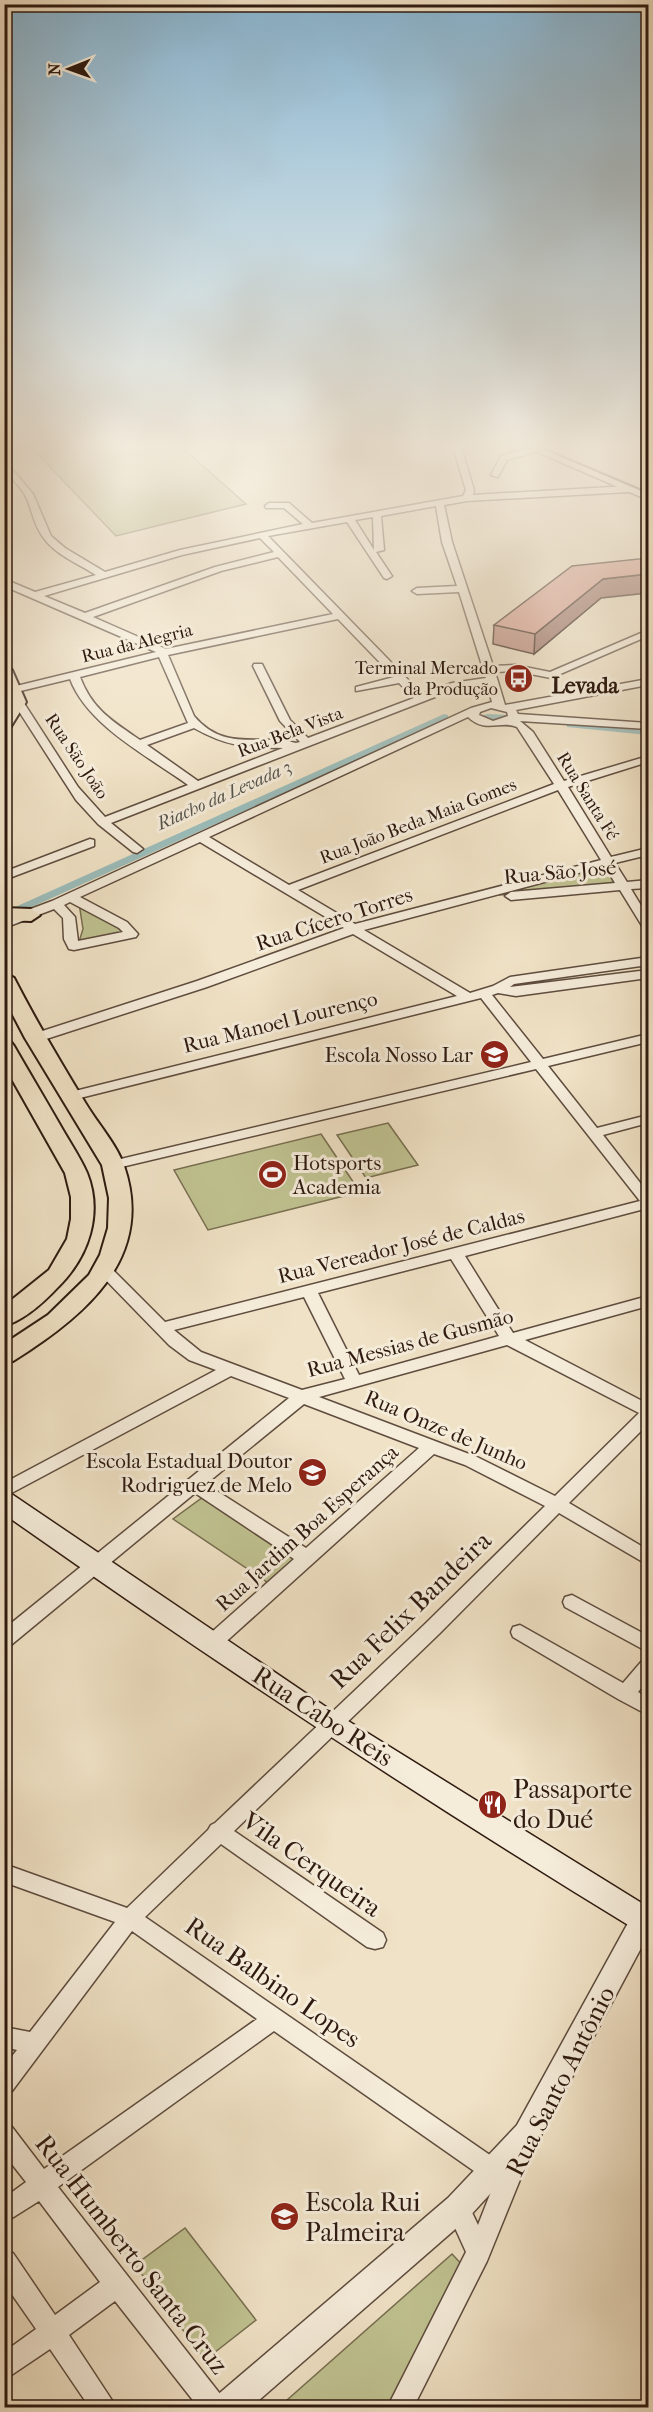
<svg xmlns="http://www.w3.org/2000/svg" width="653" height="2412" font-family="'IM FELL French Canon',serif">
  <rect width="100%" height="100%" fill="#f0e2c6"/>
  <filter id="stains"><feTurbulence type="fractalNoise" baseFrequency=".00333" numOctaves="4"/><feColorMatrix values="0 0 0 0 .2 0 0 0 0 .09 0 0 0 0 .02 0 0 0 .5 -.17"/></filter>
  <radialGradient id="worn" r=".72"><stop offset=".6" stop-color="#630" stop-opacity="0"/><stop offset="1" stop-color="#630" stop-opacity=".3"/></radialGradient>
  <!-- green -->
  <path fill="#c0c291" stroke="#776e50" stroke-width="1.5" d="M28,444H178L246,504L116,536Z
    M604,865L618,886L499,895Z
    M79,903L134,932L78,945L83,929Z
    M388,1123L418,1165L366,1178L337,1135Z
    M321,1134L360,1192L208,1230L174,1170Z
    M210,1492L309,1551L270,1584L173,1519Z
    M185,2228L256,2320L205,2360L135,2265Z
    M452,2254L468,2271L391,2407L278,2408Z"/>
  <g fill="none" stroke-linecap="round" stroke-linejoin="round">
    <!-- canal -->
    <path fill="#9bbdbb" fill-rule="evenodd" d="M444,714L448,715V719L23,911L19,912L13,908Z
      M488,714L509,715L514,718L509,721L484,719V715Z
      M571,722L648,729V735L567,727V723Z"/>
    <defs>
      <path id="minor" d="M375,444H383L384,445L380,448Z
        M452,444H460L474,490L473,495L629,486L633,489L629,492L467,501L444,505L452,542L493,666L515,665L550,672L648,630V636L551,678L515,671L495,672L505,705L648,679V685L516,710L518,714L648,723V729L520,721L533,732L564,781L648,756V762L568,787L611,857L648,848V855L615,863L627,882L648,880V888L631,889L648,917V930L644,929L620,890L511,900L505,896L511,892L615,883L605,866L364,930L470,993L493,986L510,977L648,957V965L514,984L510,987L648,970V978L516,996L498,993L492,995L543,1059L648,1034V1042L548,1066L597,1128L648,1115V1123L603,1135L648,1193V1208L465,1256L513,1333L648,1296V1306L525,1340L648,1404V1424L569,1503L648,1550V1565L559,1513L439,1634L234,1831L383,1933L386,1940L383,1947L375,1949L367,1947L221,1844L145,1917L500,2162L502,2166L512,2142L520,2139L528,2142L532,2150L487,2261L413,2408H387L466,2252L446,2208L450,2200L458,2197L466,2200L478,2225L496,2179L492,2181L484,2178L274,2031L58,2187L224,2399L227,2408H199L115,2301L69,2335L117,2408H90L50,2349L4,2380V2352L36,2329L4,2283V2249L13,2253L55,2315L100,2282L39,2201L4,2223V2198L26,2182L4,2154V2124L12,2127L44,2169L257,2019L132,1931L12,2091L4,2094V2066L17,2050L4,2047V2027L30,2032L115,1922L4,1882V1864L127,1908L208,1830L211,1825L215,1823L425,1624L545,1506L465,1465L434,1454L219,1648L212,1650L205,1648L203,1643L205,1638L294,1559L195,1493L11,1645L4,1647V1629L289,1398L231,1376L4,1497V1483L216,1370L189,1360L169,1345L96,1270L104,1265L109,1266L165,1322L640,1201L536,1069L113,1169L108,1168L106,1165L108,1162L531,1062L481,998L72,1100L67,1099L65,1096L67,1093L457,996L353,934L207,987L40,1041H30L28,1038L30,1035L197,981L344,928L200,842L80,897L127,922L138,934L136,937L74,950L69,949L64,939L63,918L54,909L4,928V919L52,901L471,708L492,702L487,684L458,688L111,823L143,849L137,853L133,852L98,824L76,800L13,702L14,700H22L78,787L105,817L188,785C148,756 88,726 70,679L4,695V689L156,652L4,586V579L35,592L96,575C79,564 54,554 43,537C33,524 32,508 25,495C18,482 4,475 4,460L33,494L51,536L65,548L105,572L180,550L303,524L284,508H266L265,506L269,503H289L312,523L463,496L466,490ZM436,506L442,542L457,586L417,588L412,591L417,594L459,592L486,678L452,683L422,694L268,536L347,522L384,578L387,579L392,576L376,552L384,550L381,516ZM373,517L374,550L355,520ZM260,538L274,552L215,567L85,613L44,596L182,555ZM278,557L333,614L166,649L93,617L221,571ZM338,619L394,677L356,687V691L399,683L414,698L308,738L290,720L262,664H254L253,666L280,721L300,742L296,743C261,733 225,753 194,716L168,655ZM159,657L188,723L140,740C112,721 92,709 80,677ZM491,708L507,712L508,716L493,721L479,715L480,712ZM468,717C486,734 500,720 517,727L554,784L289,885L209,837ZM194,728C228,747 245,747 283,748L198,781L147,745ZM558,790L601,860L355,924L298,890ZM70,902L119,928L123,932L78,941L75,917L64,905ZM451,1259L499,1336L359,1375L318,1293ZM304,1297L345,1379L302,1390L201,1352L174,1330ZM507,1345L639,1413L555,1496L477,1457L319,1397ZM304,1404L419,1448L306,1548L206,1484Z
        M535,446L539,449L538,451L507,460L498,477L491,475L501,456Z
        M90,839L94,840V846L4,880V872Z
        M572,1595L648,1636V1652L565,1607L563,1602L565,1597Z
        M520,1625L623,1683L641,1662L648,1660V1680L638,1692L648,1698V1715L618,1699L513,1637L511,1632L513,1627Z"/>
      <path id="tertiary" d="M519,444H532L648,493V500Z
        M648,1900V1935L537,2143L468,2218L250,2408H211L215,2397L448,2198L517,2125L639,1903Z"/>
      <path id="secondary" d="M4,1492L13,1495L332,1711L648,1907V1935L638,1931C421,1799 211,1660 4,1514Z"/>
      <path id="primary" d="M4,665L12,670L26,702L10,728L4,730V711L10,702L4,689Z
        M4,908L31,909L40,915L31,921L4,920Z
        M4,972L14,978C36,1021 61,1063 86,1104C98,1124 117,1145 124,1166C156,1259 82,1318 13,1361L4,1363V1344L48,1315L89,1275L100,1255L108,1228L109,1198L102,1165L25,1038L4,998Z
        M4,1040L11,1042L14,1046C29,1072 45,1099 60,1125C69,1141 80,1157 87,1173C103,1213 89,1256 59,1286C45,1301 25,1320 4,1326V1306L49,1270L67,1239L71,1219V1197L65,1173L4,1065Z"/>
    </defs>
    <!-- minor casing -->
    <use href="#minor" stroke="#5e4c3e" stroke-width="3"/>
    <!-- tertiary casing -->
    <use href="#tertiary" stroke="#5e4c3e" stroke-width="3"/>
    <!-- secondary casing -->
    <use href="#secondary" stroke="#2e1a10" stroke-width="3"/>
    <!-- primary casing -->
    <use href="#primary" stroke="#2e1a10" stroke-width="4"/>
    <!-- minor -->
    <use href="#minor" fill="#f5ecda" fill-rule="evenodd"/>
    <!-- tertiary -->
    <use href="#tertiary" fill="#f5ecda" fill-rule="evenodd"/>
    <!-- secondary -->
    <use href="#secondary" fill="#f5ecda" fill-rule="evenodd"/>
    <!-- primary -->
    <use href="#primary" fill="#f0e2c6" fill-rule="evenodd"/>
    <!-- tram -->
    <path stroke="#2e1a10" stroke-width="1.5" d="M533,444L648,493"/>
  </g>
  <!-- wall -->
  <path fill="#bb877b" stroke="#2e1a10" stroke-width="1.5" d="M601,598L534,654L493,644L494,625Z"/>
  <!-- shaded-wall -->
  <path fill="#996e64" stroke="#2e1a10" stroke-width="1.5" d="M648,574V593L601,598L534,654L535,634L603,579Z"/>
  <!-- building -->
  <path fill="#da9d8f" stroke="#2e1a10" stroke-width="1.5" d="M648,558V574L603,579L535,634L494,625L572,566Z"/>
  <!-- sky -->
  <linearGradient id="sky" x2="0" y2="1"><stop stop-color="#89b8d6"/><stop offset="0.57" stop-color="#f8f2e5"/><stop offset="1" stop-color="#f8f2e5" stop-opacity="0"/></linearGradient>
  <rect width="653" height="781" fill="url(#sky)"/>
  <!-- icons -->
  <defs>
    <symbol id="bus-disc" viewBox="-11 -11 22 22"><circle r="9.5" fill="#8f2418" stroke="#f5ecda"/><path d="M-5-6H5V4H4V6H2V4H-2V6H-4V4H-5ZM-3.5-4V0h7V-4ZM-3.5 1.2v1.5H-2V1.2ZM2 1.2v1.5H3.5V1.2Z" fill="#fff"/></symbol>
    <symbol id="university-disc" viewBox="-11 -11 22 22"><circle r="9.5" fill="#8f2418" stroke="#f5ecda"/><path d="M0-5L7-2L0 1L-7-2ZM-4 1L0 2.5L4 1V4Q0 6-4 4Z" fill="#fff"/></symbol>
    <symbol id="stadium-disc" viewBox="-11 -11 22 22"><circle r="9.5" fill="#8f2418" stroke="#f5ecda"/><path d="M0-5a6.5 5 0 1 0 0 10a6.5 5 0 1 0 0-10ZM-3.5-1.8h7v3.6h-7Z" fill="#fff"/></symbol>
    <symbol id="school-disc" viewBox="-11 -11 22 22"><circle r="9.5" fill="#8f2418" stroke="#f5ecda"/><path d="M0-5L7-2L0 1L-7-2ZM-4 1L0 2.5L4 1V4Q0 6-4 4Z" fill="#fff"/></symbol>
    <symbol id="restaurant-disc" viewBox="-11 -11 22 22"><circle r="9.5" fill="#8f2418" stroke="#f5ecda"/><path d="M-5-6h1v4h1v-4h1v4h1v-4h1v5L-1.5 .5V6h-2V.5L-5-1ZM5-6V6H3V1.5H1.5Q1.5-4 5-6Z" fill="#fff"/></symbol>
  </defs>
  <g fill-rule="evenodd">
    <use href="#bus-disc" x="502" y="662" width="33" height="33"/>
    <use href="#university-disc" x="478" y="1038" width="33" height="33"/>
    <use href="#stadium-disc" x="256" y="1158" width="33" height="33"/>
    <use href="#school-disc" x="296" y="1456" width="33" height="33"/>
    <use href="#restaurant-disc" x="476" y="1788" width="33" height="33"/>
    <use href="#school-disc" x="268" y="2200" width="33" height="33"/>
  </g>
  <g text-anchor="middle" stroke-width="6" stroke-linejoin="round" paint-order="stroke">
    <!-- far-street labels -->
    <g font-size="18" fill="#2e1a10" stroke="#f5ecda">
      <text transform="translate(137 643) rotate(-14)" y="6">Rua da Alegria</text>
      <text transform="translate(290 732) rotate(-21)" y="6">Rua Bela Vista</text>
      <text transform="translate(77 756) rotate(56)" y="6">Rua São João</text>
      <text transform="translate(588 796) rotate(58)" y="6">Rua Santa Fé</text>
      <text transform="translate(418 821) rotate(-21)" y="6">Rua João Beda Maia Gomes</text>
    </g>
    <!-- far-poi labels -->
    <g font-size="18" fill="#2e1a10" stroke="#f5ecda" text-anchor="end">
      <text x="498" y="674">Terminal Mercado<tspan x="498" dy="21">da Produção</tspan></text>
    </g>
    <!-- far-water labels -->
    <g font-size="18" font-style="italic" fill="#54534c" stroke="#f5ecda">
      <text transform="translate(224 795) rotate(-24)" y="6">Riacho da Levada 3</text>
    </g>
    <!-- street labels -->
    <g font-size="21" fill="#2e1a10" stroke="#f5ecda">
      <text transform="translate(560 872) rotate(-5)" y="7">Rua São José</text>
      <text transform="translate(334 919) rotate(-18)" y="7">Rua Cícero Torres</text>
      <text transform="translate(280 1022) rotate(-14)" y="7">Rua Manoel Lourenço</text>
      <text transform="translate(401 1246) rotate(-14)" y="7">Rua Vereador José de Caldas</text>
      <text transform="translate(410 1343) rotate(-15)" y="7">Rua Messias de Gusmão</text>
      <text transform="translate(446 1430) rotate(23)" y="7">Rua Onze de Junho</text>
      <text transform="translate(307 1528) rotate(-42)" y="7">Rua Jardim Boa Esperança</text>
    </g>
    <!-- poi labels -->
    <g font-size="21" fill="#2e1a10" stroke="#f5ecda" text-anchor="end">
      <text x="473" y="1062">Escola Nosso Lar</text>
      <text x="293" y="1170" text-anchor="start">Hotsports<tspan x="293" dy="24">Academia</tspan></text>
      <text x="292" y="1468">Escola Estadual Doutor<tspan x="292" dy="24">Rodriguez de Melo</tspan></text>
    </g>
    <!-- far-district labels -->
    <g font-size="22" font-weight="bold" fill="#2e1a10" stroke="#f5ecda">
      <text x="585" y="693">Levada</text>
    </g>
    <!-- near-street labels -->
    <g font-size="26" fill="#2e1a10" stroke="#f5ecda">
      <text transform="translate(410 1610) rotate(-44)" y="9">Rua Felix Bandeira</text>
      <text transform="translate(323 1716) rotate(33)" y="9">Rua Cabo Reis</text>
      <text transform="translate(312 1864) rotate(35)" y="9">Vila Cerqueira</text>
      <text transform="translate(273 1982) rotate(35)" y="9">Rua Balbino Lopes</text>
      <text transform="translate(560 2081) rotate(-63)" y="9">Rua Santo Antônio</text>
      <text transform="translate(132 2254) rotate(52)" y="9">Rua Humberto Santa Cruz</text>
    </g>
    <!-- near-poi labels -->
    <g font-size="26" fill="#2e1a10" stroke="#f5ecda" text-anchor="start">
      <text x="513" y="1798">Passaporte<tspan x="513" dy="30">do Dué</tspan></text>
      <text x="305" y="2211">Escola Rui<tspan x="305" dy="30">Palmeira</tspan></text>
    </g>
  </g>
  <!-- margin -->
  <rect width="653" height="2412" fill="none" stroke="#f0e2c6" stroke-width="24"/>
  <rect x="6" y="6" width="641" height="2400" fill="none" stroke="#2e1a10" stroke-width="3"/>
  <rect x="12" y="12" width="629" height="2388" fill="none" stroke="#2e1a10" stroke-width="1.5"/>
  <!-- north arrow -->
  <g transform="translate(69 69) rotate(269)" stroke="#f5ecda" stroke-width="4.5" paint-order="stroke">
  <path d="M0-4.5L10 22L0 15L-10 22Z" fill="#2e1a10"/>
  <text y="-9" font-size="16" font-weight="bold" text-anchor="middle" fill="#2e1a10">N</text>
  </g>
  <rect width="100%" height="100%" filter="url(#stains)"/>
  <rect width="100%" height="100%" fill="url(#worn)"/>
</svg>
